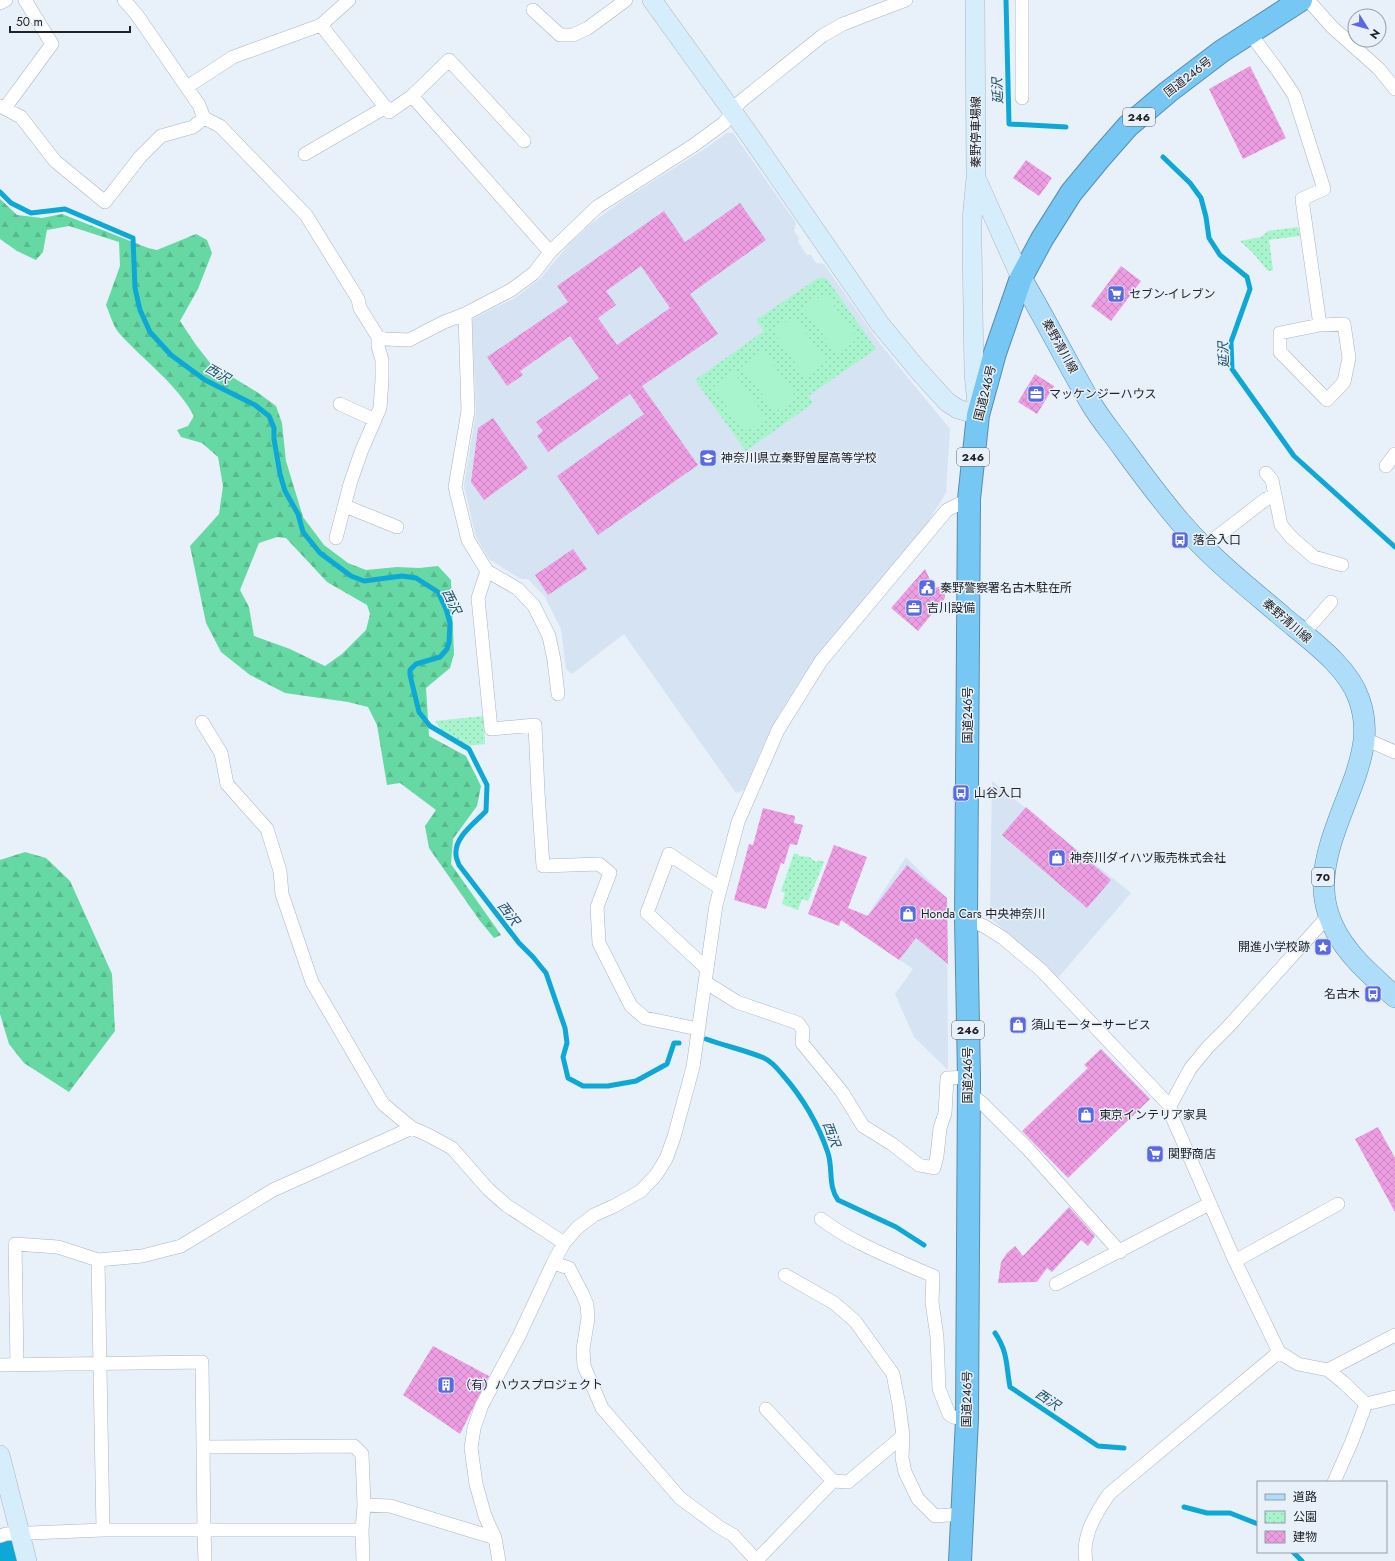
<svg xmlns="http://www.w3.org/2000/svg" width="1395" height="1561" font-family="Jost,'Noto Sans JP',sans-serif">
  <defs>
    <pattern id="forest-firs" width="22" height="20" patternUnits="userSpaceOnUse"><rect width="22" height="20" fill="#66d8a4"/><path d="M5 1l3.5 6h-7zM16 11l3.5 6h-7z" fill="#58b98d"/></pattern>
    <pattern id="park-dots" width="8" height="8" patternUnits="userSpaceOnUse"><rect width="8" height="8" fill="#a8f4cd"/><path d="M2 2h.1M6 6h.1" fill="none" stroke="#90d1b0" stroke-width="1.8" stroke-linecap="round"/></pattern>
    <pattern id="building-cross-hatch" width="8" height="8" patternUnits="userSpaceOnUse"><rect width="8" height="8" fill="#ed9de1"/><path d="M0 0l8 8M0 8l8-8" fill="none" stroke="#cb87c1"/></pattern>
  </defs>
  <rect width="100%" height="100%" fill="#e8f0f9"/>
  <!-- built -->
  <path fill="#d6e3f3" d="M727,133H733L796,223L794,231L799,238L798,242L807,255H811L816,263L824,264L878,341L950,429L946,493L926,525L809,667L781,711L766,739L744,790L736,793L624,634L572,674L566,669L561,629L545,597L528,579H521L489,559L476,537L464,486L476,412L472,319L515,298L541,278L570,243L592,223L623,200L703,150Z
    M992,781L1131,893L1057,979L1038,959L990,918Z
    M906,857L947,898L948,1070L914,1037L895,994L913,969L857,931Z"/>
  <!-- forest -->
  <path fill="url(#forest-firs)" fill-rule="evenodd" d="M0,199L17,215L42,218L62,214L148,248L157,250L196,234L207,240L212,253L198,289L180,321L196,345L211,364L257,392L276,406L282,423L286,461L303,517L324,545L348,563L366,570L397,567L419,568L438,566L451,580L454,654L450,668L426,688L429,736L466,756L481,786L477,806L453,839L451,864L501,935L494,938L480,921L429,848L425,826L436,810L400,783L387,785L377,725L368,707L348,702L285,693L250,675L221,652L206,623L190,546L219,514L223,486L218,457L202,443L181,437L177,430L188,426L194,416C176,383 144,361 119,333C113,326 110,314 106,305L120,266L119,242L69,226L47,230L43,252L36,260L17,251L0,239ZM277,537L286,538L327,582L367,605L370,614L366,630L342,654L325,666L290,649L254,636L249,607L240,590L259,543Z
    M25,852L46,858L70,881L112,974L115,1031L69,1092L24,1063L9,1044L0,1014V860Z"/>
  <!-- park -->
  <path fill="url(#park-dots)" d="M1298,227L1300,236L1269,240L1273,270L1268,271L1252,252L1240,241L1261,237L1268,231Z
    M818,278L827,279L876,349L808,396L813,403L746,451L695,380L764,331L756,320Z
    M484,716L485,744L467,746L442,731L435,721Z
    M794,853L799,855V856L809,857L816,862L819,860L824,862L808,901L802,899L798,910L782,904L785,893L781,891Z"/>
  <!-- garden -->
  <path fill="#a8f4cd" d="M825,293L858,339L837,354L804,308Z
    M794,316L826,362L805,377L773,331Z
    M764,351L796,397L775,412L742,366Z
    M734,372L766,418L745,433L713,387Z"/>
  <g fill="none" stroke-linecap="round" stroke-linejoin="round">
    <!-- stream -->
    <path stroke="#0da8d6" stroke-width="5" d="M1006,0L1009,124L1066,127
      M1163,157L1190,183L1201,198L1206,217L1209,238L1220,255L1247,277L1250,289L1231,342L1232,369L1294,456L1395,547
      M0,192L11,203L31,213L65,209L133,238L135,288L140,310L150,332L171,355L205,380L255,405L269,416L274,428V439L280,474L285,491L298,514L303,532L320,553L351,576L364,581L402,576L416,578L438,592L446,609L450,623L449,642L447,649L440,657L416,664L410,670V675L419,712L430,726L469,749L487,785L486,811C475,823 454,837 456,855C456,858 458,862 459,865L519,943L533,957L546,973L565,1028L567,1043L563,1057L568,1078L583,1086H608L636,1081L667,1064L674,1043H679
      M706,1039C725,1046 745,1050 764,1058C771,1061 777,1068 782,1074C803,1098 818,1123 828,1153C833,1169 828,1186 838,1200L896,1227L924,1245
      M995,1333C1008,1352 1006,1365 1010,1387L1098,1446L1124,1448
      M1184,1507L1207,1513H1230L1258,1524
      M1293,1552L1302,1561"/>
    <!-- river -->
    <path stroke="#0da8d6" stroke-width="29" d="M3,1550L6,1561"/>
  </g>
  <!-- building -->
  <path fill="url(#building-cross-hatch)" fill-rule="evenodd" d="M1250,66L1286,138L1243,159L1209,89Z
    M1026,160L1052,178L1039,196L1013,178Z
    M740,203L766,240L690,294L718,334L642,386L698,465L598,535L557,476L644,414L630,394L548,452L537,436L543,431L536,422L599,378L570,336L520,371L523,375L507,386L487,357L568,302L557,286L664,211L685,242ZM641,266L670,308L617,345L598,318L616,305L606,291Z
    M1121,266L1141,281L1111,321L1091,306Z
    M1035,374L1054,386L1037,414L1018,402Z
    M493,418L528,468L484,500L471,482L478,428Z
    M573,549L587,569L548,595L535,575Z
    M925,569L934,588L939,587L945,591V598L918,631L891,608Z
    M1026,807L1111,880L1087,908L1002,835Z
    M763,808L795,816L794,823L803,825L797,845L790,844L784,864L781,863L766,909L734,900L749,844L753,845Z
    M834,845L867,857L848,908L868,916L907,865L947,898L948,964L916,938L899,960L841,920L839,926L808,914Z
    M1101,1049L1150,1099L1068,1178L1022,1131L1088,1068L1084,1065Z
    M1378,1127L1395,1158V1212L1355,1139Z
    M1069,1207L1095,1236L1088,1246L1081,1240L1052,1272L1047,1268L1037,1282L998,1283L1001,1262L1007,1253L1015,1246L1023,1256Z
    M433,1346L489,1376L460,1434L403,1395Z"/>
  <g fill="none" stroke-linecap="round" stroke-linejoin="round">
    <defs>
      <path id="street" d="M124,0L137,15L199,105L204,118L220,126L306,215L358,299L360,308L378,337L385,339L409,340L444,322L465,314L511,290L534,273L550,252L597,207L694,145L724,123L740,102L822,36L843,24L906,0
        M1308,0L1332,27L1379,69L1395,89
        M0,3L6,0
        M533,10L560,35H573L588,28L626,0
        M321,25L389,112L412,96L449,60L524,141
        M1249,32L1278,71L1294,95L1324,189L1302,199L1320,325L1344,324L1349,358L1344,382L1327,400L1280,352V333L1320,325
        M187,87L233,57L321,25L349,0
        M412,96L550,252
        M1022,98V0
        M0,106L21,117L55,161L105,202L140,157L161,136L193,127L204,118
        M5,108L52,44L25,0
        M305,154L386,107
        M465,314L468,411L455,487L468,540L487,571L518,589L534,606L549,636L554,660L558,694
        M340,404L375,420
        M1386,466L1395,454
        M1266,473L1272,480L1281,525L1291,537L1314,557L1342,565
        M345,506L397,527
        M336,538L350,484L361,452L380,408L382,380V360L378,346V337
        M1205,548L1214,539L1266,499L1275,496
        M487,571L478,598L491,729L535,725L538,792L543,866L599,864L610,873L597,907L599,943L631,1006L645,1018L698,1029
        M1303,634L1331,602
        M202,722L221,753L227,784L267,829L280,871L282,894L312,982L383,1104L412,1128L428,1135L452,1148L488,1189L506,1205L564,1243
        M1365,739L1395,752
        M966,919L984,926L1003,938L1041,970L1170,1106L1173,1119L1235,1261L1279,1352L1298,1364L1328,1370L1343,1382L1366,1404L1395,1397
        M707,969L647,913L669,854L720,888
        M705,982L737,1002L798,1023L803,1030L802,1043L842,1092L863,1126L892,1144L919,1165L934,1168L937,1156L940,1128L945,1113L947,1078L969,1077
        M968,1092L982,1103L1028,1149L1120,1252
        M1170,1106L1190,1069L1207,1048L1228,1027L1328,916
        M821,1219C854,1244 895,1259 933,1276L932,1302L937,1337L939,1389L949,1414L953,1417L967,1419
        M98,1260L142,1256L181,1246L273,1190L412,1128
        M1235,1261L1338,1204
        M553,1263L569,1268L583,1295L587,1305L588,1318L583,1349L584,1366L602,1408L680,1498L719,1527L733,1535L757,1561
        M785,1275L834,1303L855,1321L893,1374L899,1405L903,1436L902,1458L905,1472L918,1499L935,1516L963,1514
        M1056,1284L1209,1204
        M17,1364L15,1244L58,1247L98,1260L103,1530
        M0,1365L202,1362L204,1531L205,1561
        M1328,1370L1395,1335
        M766,1409L833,1481
        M203,1447L354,1446L362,1454L364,1505L362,1530L363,1561
        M1334,1482L1352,1441L1366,1404
        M364,1505L390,1506L495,1538
        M0,1536L6,1534L103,1530H362
        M757,1560L833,1481L848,1482L903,1436
        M499,1561L495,1538L485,1516L476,1484L471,1448L474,1428L482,1405L519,1336L553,1263L564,1243L577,1228L594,1215L614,1206L641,1191L656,1175L666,1159L674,1137L693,1067L716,905L738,822L778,730L821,661L947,510L969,499
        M1086,1561C1081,1537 1096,1513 1109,1494L1279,1352"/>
      <path id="secondary" d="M652,0L748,133L880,324L918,370L947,402L958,409L978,415L974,373L972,246V219L976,178
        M975,0L976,178L1021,278
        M0,1455L27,1561"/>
      <path id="primary" d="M1021,278C1046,320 1067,363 1092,405C1101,420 1113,434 1123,448C1142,474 1161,500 1182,524C1212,559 1248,587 1283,617C1309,639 1348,666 1359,699C1369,727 1364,750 1355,777C1329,848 1298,899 1360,964C1371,975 1383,986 1395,997"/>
      <path id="highway" d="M960,1561L967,1419L969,1077L966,919L969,499L978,415L995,353L1021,278L1042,239L1071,193L1099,159L1128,126L1168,92L1222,51L1301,0"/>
    </defs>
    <!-- street casing -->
    <use href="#street" stroke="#adb4bd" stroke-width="14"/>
    <!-- secondary casing -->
    <use href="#secondary" stroke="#adb4bd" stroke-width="20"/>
    <!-- primary casing -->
    <use href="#primary" stroke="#588eac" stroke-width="22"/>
    <!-- highway casing -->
    <use href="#highway" stroke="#588eac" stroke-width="24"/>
    <!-- street -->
    <use href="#street" stroke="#fff" stroke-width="13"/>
    <!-- secondary -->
    <use href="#secondary" stroke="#d6eefc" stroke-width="19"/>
    <!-- primary -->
    <use href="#primary" stroke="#adddf8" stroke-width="21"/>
    <!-- highway -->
    <use href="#highway" stroke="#76c7f4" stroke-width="22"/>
  </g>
  <!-- icons -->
  <defs>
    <symbol id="supermarket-square" viewBox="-11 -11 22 22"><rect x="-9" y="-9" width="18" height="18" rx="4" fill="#5969df" stroke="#e8f0f9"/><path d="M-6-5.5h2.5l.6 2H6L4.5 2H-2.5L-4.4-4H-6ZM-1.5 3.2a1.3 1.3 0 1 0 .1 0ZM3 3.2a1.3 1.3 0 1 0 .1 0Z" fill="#fff"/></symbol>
    <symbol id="office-square" viewBox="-11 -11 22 22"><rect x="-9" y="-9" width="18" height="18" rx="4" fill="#5969df" stroke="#e8f0f9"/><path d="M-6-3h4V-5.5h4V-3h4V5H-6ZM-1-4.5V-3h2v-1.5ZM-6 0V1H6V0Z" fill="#fff"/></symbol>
    <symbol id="school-square" viewBox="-11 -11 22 22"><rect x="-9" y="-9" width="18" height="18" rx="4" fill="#5969df" stroke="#e8f0f9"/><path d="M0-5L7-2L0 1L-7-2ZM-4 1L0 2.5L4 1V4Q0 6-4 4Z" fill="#fff"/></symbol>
    <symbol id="bus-square" viewBox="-11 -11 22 22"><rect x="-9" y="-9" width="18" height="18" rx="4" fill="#5969df" stroke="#e8f0f9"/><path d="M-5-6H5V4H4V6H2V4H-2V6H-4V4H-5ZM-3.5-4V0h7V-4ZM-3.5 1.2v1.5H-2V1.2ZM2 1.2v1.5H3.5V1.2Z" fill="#fff"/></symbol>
    <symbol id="civic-square" viewBox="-11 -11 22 22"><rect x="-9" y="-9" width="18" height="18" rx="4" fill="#5969df" stroke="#e8f0f9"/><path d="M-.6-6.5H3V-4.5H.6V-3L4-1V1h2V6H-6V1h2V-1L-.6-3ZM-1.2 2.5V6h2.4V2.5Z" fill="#fff"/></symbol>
    <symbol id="shop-square" viewBox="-11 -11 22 22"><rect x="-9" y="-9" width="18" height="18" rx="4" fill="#5969df" stroke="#e8f0f9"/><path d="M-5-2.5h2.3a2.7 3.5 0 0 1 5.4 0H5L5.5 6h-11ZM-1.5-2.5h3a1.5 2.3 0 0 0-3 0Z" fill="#fff"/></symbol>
    <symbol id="sight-square" viewBox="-11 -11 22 22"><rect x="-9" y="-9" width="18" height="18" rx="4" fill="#5969df" stroke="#e8f0f9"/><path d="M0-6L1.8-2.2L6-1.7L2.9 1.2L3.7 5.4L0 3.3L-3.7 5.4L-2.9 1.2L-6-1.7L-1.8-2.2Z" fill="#fff"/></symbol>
    <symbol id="building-square" viewBox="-11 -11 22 22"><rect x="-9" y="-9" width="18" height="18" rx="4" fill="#5969df" stroke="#e8f0f9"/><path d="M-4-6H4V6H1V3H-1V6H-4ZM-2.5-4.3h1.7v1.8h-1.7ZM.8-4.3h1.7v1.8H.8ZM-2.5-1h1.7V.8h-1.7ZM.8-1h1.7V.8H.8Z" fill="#fff"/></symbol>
  </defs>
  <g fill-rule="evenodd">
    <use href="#supermarket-square" x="1106" y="284" width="20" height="20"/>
    <use href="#office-square" x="1026" y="384" width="20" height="20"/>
    <use href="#school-square" x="698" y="448" width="20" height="20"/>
    <use href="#bus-square" x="1170" y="530" width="20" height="20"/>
    <use href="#civic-square" x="917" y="578" width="20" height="20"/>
    <use href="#office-square" x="904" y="598" width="20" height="20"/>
    <use href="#bus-square" x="951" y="783" width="20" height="20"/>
    <use href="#shop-square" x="1047" y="848" width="20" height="20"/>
    <use href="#shop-square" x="898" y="904" width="20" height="20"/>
    <use href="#sight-square" x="1313" y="937" width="20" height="20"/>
    <use href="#bus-square" x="1363" y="984" width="20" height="20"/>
    <use href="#shop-square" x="1008" y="1015" width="20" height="20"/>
    <use href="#shop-square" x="1076" y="1105" width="20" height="20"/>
    <use href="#supermarket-square" x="1145" y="1144" width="20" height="20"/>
    <use href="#building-square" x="436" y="1375" width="20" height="20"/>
  </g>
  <g text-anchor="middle" stroke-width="3" stroke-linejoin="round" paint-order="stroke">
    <!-- shield labels -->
    <g fill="#e8f0f9" stroke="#5c6065" stroke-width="1">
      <rect x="1123" y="108" width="32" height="18" rx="3"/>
      <rect x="957" y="448" width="32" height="18" rx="3"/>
      <rect x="1312" y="868" width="22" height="18" rx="3"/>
      <rect x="952" y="1021" width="32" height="18" rx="3"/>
    </g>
    <g font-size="11" font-weight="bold" fill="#202326">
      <text x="1139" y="121">246</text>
      <text x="973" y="461">246</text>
      <text x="1323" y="881">70</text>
      <text x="968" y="1034">246</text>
    </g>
    <!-- street labels -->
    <g font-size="12" fill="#202326" stroke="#e8f0f9">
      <text transform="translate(1188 77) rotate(-38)" y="4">国道246号</text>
      <text transform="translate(976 132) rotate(-90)" y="4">秦野停車場線</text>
      <text transform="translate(1060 346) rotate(61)" y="4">秦野清川線</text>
      <text transform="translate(985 393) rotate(-76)" y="4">国道246号</text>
      <text transform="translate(1287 621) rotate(41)" y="4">秦野清川線</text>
      <text transform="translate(968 715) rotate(-90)" y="4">国道246号</text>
      <text transform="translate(968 1075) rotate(-90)" y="4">国道246号</text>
      <text transform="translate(967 1399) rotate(-89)" y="4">国道246号</text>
    </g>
    <!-- poi labels -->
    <g font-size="12" fill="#202326" stroke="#e8f0f9" text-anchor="start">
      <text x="1129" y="298">セブン-イレブン</text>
      <text x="1049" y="398">マッケンジーハウス</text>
      <text x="721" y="462">神奈川県立秦野曽屋高等学校</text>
      <text x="1193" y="544">落合入口</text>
      <text x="940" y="592">秦野警察署名古木駐在所</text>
      <text x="927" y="612">吉川設備</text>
      <text x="974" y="797">山谷入口</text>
      <text x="1070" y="862">神奈川ダイハツ販売株式会社</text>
      <text x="921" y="918">Honda Cars 中央神奈川</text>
      <text x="1310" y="951" text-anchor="end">開進小学校跡</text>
      <text x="1360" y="998" text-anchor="end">名古木</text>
      <text x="1031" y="1029">須山モーターサービス</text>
      <text x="1099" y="1119">東京インテリア家具</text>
      <text x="1168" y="1158">関野商店</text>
      <text x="459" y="1389">（有）ハウスプロジェクト</text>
    </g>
    <!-- water labels -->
    <g font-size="13" font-style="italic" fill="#1b5063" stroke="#e8f0f9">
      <text transform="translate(997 91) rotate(-92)" y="5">延沢</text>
      <text transform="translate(1223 355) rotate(-92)" y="5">延沢</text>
      <text transform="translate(218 373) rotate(30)" y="5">西沢</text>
      <text transform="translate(452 601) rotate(64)" y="5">西沢</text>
      <text transform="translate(509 913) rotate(53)" y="5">西沢</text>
      <text transform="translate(832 1134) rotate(69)" y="5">西沢</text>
      <text transform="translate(1048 1399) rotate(34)" y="5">西沢</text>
    </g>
  </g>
  <!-- legend -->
  <rect x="1257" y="1481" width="130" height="72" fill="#e8f0f9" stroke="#989ea5"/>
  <rect x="1265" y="1494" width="20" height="6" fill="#adddf8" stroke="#989ea5"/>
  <text x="1293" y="1501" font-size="12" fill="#202326">道路</text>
  <rect x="1265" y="1511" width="20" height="12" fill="url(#park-dots)" stroke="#989ea5"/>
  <text x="1293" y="1521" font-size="12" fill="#202326">公園</text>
  <rect x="1265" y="1531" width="20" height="12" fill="url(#building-cross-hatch)" stroke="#989ea5"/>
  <text x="1293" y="1541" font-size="12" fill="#202326">建物</text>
  <!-- north arrow -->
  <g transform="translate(1367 28) rotate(127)"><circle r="19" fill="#e8f0f9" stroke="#989ea5"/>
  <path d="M0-3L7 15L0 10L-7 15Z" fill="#5969df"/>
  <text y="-6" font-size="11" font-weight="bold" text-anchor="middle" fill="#202326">N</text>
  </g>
  <!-- scale -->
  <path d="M10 26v6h120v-6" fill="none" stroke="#202326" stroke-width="2"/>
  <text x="16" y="26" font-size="12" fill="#202326" stroke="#e8f0f9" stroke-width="3" paint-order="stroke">50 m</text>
</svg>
